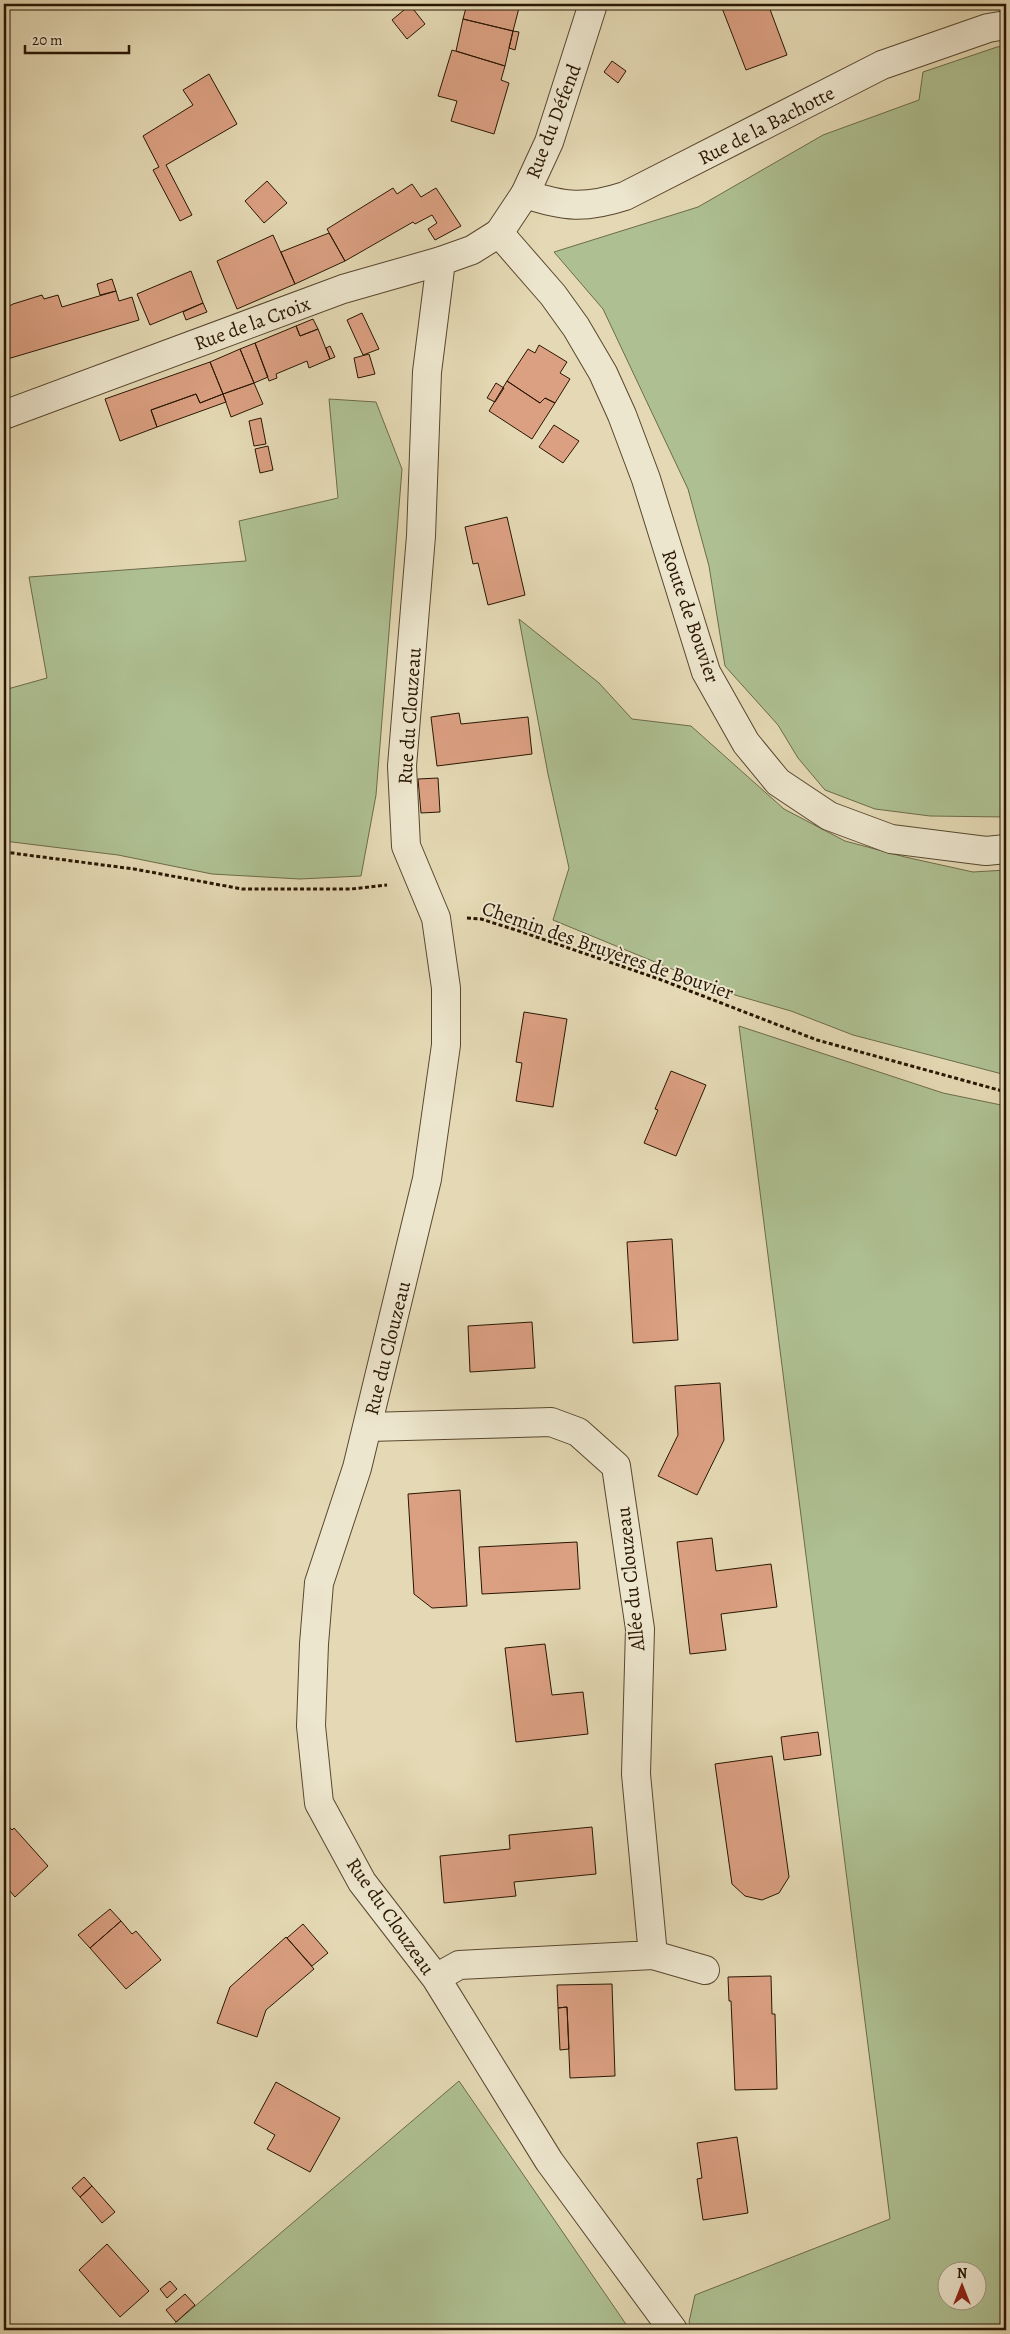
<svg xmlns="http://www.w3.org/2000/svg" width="1010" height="2334" font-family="Alegreya,serif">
  <rect width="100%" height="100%" fill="#e4d9b4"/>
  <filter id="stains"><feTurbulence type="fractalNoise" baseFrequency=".004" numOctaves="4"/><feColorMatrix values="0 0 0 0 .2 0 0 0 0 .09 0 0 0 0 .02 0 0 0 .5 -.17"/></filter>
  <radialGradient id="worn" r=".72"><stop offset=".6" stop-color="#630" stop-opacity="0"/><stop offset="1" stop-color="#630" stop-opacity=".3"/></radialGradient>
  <!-- green -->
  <path fill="#aec092" stroke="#6c6b4a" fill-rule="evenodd" d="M1006,46V817L930,816L875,809L825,790L798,758L778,725L725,666L709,566L688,489L603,309L554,252L698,207L823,135L919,100L923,72L997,47Z
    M329,399L376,402L402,469L376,795L361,876L300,879L212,874L118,855L4,841V690L47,678L29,577L246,561L239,521L338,498Z
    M519,619L599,683L632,719L691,726L784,809L845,841L905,857L973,872L1006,870V1075L853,1035L791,1011L735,995L553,920L569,868L548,774Z
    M739,1026L943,1093L1006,1106V2330H694L689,2322L695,2295L890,2219ZM948,2272H978V2302H948Z
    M459,2081L630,2330H167Z"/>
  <!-- building -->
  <path fill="#dba082" stroke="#291602" d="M467,4H520L513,31L463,19Z
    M734,4H768L787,55L746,70L722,8Z
    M410,5L425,24L407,39L392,20Z
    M463,19L513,31L505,66L456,51Z
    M513,31L519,32L515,50L509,48Z
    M452,50L505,66L501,80L509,83L494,134L451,121L457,101L438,96Z
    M612,61L626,71L618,83L604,72Z
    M209,74L237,124L166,165L192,215L180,221L153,170L159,167L143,136L193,105L183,90Z
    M267,181L287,203L264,223L245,201Z
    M412,184L421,197L436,188L461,226L435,240L428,229L437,223L432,215L415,224L413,222L345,261L327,229L393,188L397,194Z
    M329,233L345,261L295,284L281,252Z
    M273,235L295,284L237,309L217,261Z
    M191,271L203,303L150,325L137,294Z
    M112,279L116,291L100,295L97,284Z
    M116,291L119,301L132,297L139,320L4,360V309L13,304L42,295L44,299L58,295L62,307Z
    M203,303L207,312L186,320L183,312Z
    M362,313L379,349L363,355L347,320Z
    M313,319L318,329L300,336L296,326Z
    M296,326L300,336L318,329L330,359L309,368L307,361L276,374L277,378L269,381L255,343Z
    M255,343L268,377L254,383L240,349Z
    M539,345L567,362L560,373L570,379L555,403L545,398L540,403L507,381L528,349L535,353Z
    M330,346L335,357L330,359L326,348Z
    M240,349L254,383L223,394L210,362Z
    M369,354L375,374L358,378L354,358Z
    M210,362L223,394L200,403L196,394L151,410L157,427L120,441L105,399Z
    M507,381L540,403L545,398L555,403L532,439L489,411Z
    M254,383L263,404L231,417L223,394Z
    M496,383L504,388L495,402L487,398Z
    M196,394L200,403L223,394L226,402L157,427L151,410Z
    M261,418L266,444L254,446L249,421Z
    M554,425L579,441L563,463L539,447Z
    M268,446L273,470L260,473L255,449Z
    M507,517L525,595L488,605L478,563L473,564L465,527Z
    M459,713L461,724L528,717L532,754L437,766L431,717Z
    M438,778L440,812L421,813L418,779Z
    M524,1012L567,1019L553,1107L516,1101L522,1063L516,1062Z
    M671,1071L706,1085L676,1156L644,1143L658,1110L655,1109Z
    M672,1239L678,1340L633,1343L627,1242Z
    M532,1322L535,1368L470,1372L468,1326Z
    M720,1383L724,1440L697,1495L658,1476L678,1435L675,1386Z
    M460,1490L467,1606L432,1608L414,1594L408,1494Z
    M712,1538L716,1571L771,1564L777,1607L721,1614L726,1650L690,1654L677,1542Z
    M577,1542L580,1589L482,1594L479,1547Z
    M545,1644L552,1695L583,1692L588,1734L516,1742L505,1648Z
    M818,1732L821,1755L784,1760L781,1737Z
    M772,1756L789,1877L779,1893L762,1900L745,1896L732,1884L715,1764Z
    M4,1821L12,1830L14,1828L48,1866L15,1897L4,1884Z
    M592,1827L596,1874L514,1882L516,1896L444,1903L440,1856L510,1849L509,1835Z
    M110,1909L121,1921L90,1948L78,1935Z
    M121,1921L132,1934L136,1931L161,1960L126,1989L90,1948Z
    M303,1924L328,1953L312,1966L287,1938Z
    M286,1937L314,1969L266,2010L257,2037L217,2023L230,1987Z
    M771,1976L772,2014H775L777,2089L735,2090L731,2001H729L728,1977Z
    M612,1984L615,2076L570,2078L567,2007L558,2008L557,1985Z
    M567,2007L569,2049L560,2050L558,2008Z
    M276,2082L340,2118L310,2172L267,2149L275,2135L254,2123Z
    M737,2137L748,2213L703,2220L697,2179L702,2178L697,2143Z
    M84,2177L92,2186L80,2197L72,2188Z
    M92,2186L115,2212L102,2223L80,2197Z
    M107,2244L149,2291L120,2317L79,2270Z
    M170,2281L177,2289L167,2298L160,2289Z
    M185,2294L195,2305L176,2322L166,2310Z"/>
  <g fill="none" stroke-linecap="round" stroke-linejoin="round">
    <defs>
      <path id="minor" d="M499,233L525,194L549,142L593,4
        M441,261L427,372L421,536L402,766L406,846L436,918L446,988V1045L427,1179L357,1468L319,1583L314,1644L311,1726L319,1803L362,1882L436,1978L549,2161L673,2330
        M368,1427L551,1422L578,1432L616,1466L640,1629L636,1774L653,1955
        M436,1978L459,1965L653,1955L705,1970"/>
      <path id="tertiary" d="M525,194C565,207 585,209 625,196L882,65L988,28L1006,25
        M4,415L343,289L441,261L472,250L499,233L553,295L576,327L603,373L622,415L646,479L706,672L746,743L778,782L829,816L891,839L986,851L1006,849"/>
    </defs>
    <!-- minor casing -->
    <use href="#minor" stroke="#58472e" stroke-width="30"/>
    <!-- tertiary casing -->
    <use href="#tertiary" stroke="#58472e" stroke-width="30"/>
    <!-- path -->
    <path stroke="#291602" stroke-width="3" stroke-dasharray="4 2.5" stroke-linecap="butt" d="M4,852L134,869L242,889H351L387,885
      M467,918L481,919L519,931L659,979L817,1040L1006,1092"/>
    <!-- minor -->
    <use href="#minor" stroke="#ede6ce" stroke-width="28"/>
    <!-- tertiary -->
    <use href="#tertiary" stroke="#ede6ce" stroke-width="28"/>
  </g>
  <g text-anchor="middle" stroke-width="4" stroke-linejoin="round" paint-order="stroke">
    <!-- street labels -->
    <g font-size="20" fill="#291602" stroke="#ede6ce">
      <text transform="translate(553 121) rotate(-69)" y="7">Rue du Défend</text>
      <text transform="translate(766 125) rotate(-27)" y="7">Rue de la Bachotte</text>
      <text transform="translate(252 323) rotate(-20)" y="7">Rue de la Croix</text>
      <text transform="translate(691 616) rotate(71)" y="7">Route de Bouvier</text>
      <text transform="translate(409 716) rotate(-86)" y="7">Rue du Clouzeau</text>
      <text transform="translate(608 950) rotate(19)" y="7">Chemin des Bruyères de Bouvier</text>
      <text transform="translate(387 1348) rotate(-76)" y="7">Rue du Clouzeau</text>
      <text transform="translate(630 1579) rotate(-96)" y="7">Allée du Clouzeau</text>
      <text transform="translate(391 1916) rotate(55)" y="7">Rue du Clouzeau</text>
    </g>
  </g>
  <!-- margin -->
  <rect width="1010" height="2334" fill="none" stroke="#e4d9b4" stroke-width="20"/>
  <rect x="5" y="5" width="1000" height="2324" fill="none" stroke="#291602" stroke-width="2.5"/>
  <rect x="10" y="10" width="990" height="2314" fill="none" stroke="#291602"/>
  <!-- north arrow -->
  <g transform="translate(962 2286)"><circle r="24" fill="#ede6ce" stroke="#9f937c"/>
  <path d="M0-4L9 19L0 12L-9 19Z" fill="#8f2418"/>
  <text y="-8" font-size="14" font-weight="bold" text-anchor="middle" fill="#291602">N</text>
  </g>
  <!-- scale -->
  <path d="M25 45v8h104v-8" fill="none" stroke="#291602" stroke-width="2.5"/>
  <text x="32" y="45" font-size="15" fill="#291602" stroke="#ede6ce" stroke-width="4" paint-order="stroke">20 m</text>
  <rect width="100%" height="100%" filter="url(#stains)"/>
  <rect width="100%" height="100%" fill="url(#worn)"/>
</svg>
